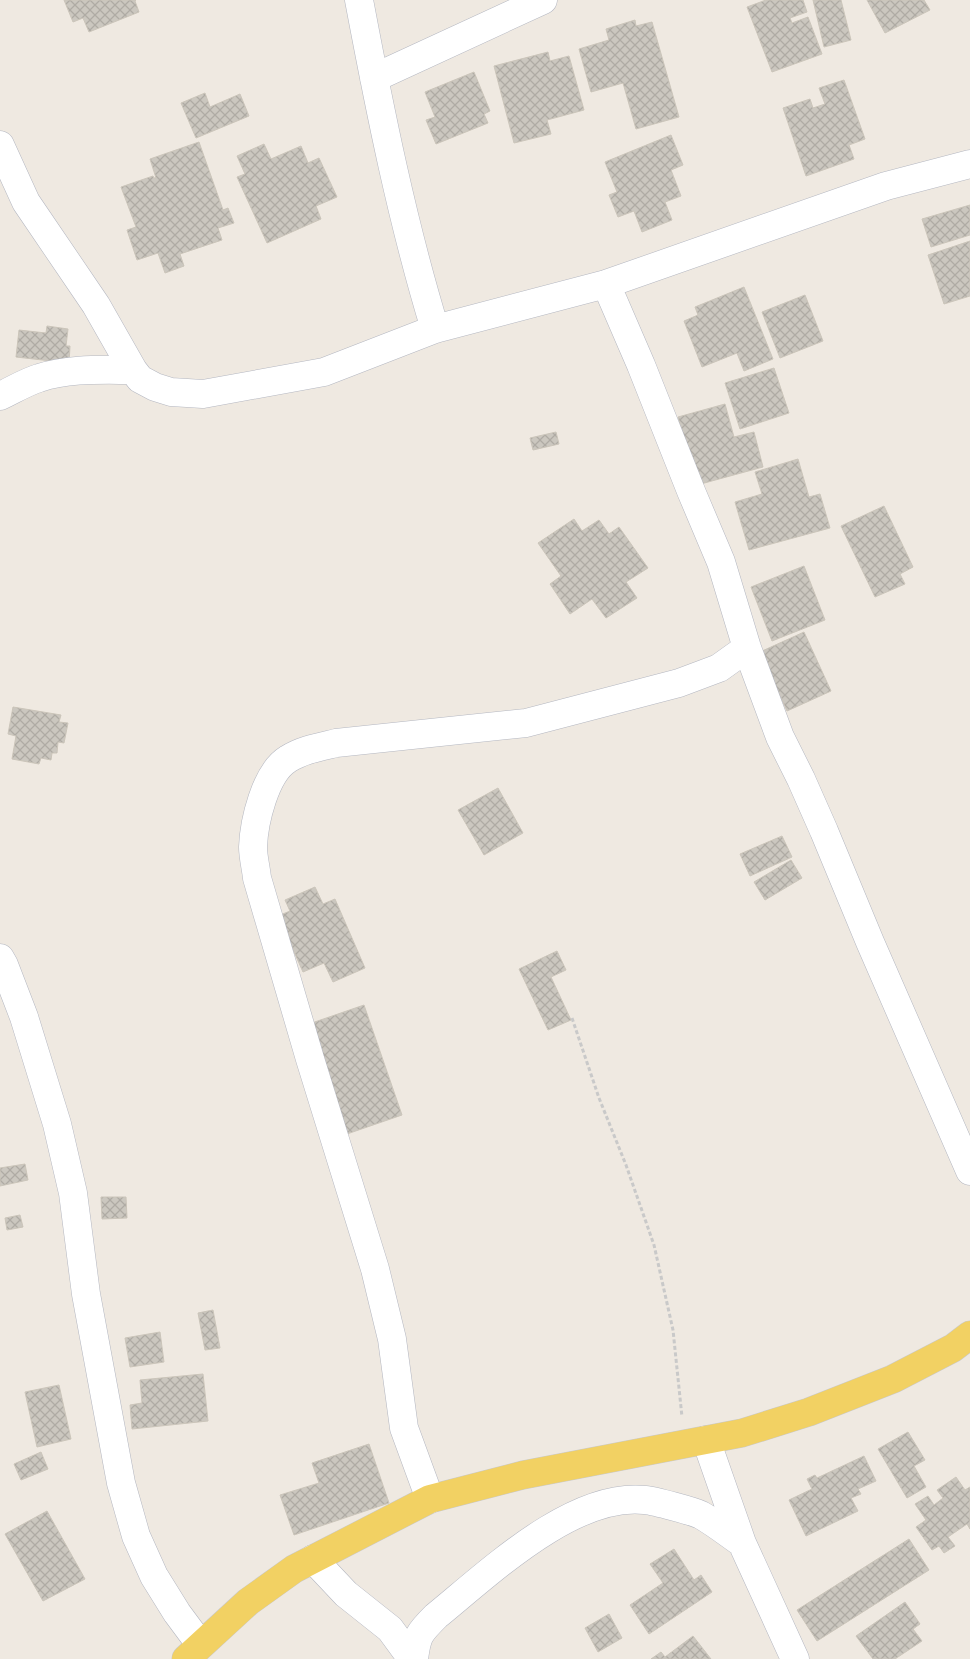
<svg xmlns="http://www.w3.org/2000/svg" width="970" height="1659" font-family="Quicksand,sans-serif">
  <defs>
    <pattern id="building-cross-hatch" width="8" height="8" patternUnits="userSpaceOnUse" patternTransform="scale(1.25)"><rect width="8" height="8" fill="#cbc7bf"/><path d="M0 0l8 8M0 8l8-8" fill="none" stroke="#afaba4"/></pattern>
  </defs>
  <rect width="100%" height="100%" fill="#efe9e1"/>
  <!-- building -->
  <path fill="url(#building-cross-hatch)" stroke="#cbc5ba" d="M64,0H136L135,1L139,12L89,32L83,18L73,22Z
    M766,0H803L807,12L790,18L792,23L808,17L822,54L772,72L747,7Z
    M813,0H841L851,40L824,47Z
    M867,0H924L930,10L885,33Z
    M635,20L636,26L652,22L679,117L636,129L623,83L591,92L579,49L609,40L606,29Z
    M548,52L550,61L569,56L584,110L547,120L551,134L514,143L494,66Z
    M474,72L490,111L484,114L488,123L436,144L426,120L435,117L425,92Z
    M844,80L865,139L849,145L854,159L806,176L783,108L810,99L813,108L825,104L819,88Z
    M205,93L210,107L240,94L249,116L196,138L181,103Z
    M671,135L683,165L671,170L681,196L665,202L672,220L642,232L634,211L618,217L609,195L617,192L605,162Z
    M199,142L223,210L228,208L234,223L218,228L222,240L180,254L184,266L165,273L158,253L137,260L127,230L136,227L121,187L153,176L154,178H156L150,159Z
    M264,144L271,159L301,146L308,163L319,158L337,197L316,206L321,219L267,243L237,177L245,174L237,156Z
    M970,205V235L931,247L922,219Z
    M970,241V296L944,304L928,255Z
    M744,287L773,359L744,371L737,353L702,367L684,321L698,315L695,307Z
    M805,295L823,341L780,358L762,312Z
    M47,326L68,329L66,346H70L69,363L16,357L19,330L46,333Z
    M774,368L789,413L740,429L725,383Z
    M725,404L734,437L754,432L763,467L697,485L678,417Z
    M556,432L559,444L533,450L530,438Z
    M798,459L809,497L820,494L830,528L749,550L735,502L762,494L755,472Z
    M884,506L913,567L900,574L905,584L875,597L841,526Z
    M574,519L582,531L599,520L609,534L619,527L648,568L626,582L637,598L606,618L592,599L570,614L550,584L561,576L538,543Z
    M804,566L825,620L772,641L751,587Z
    M804,632L831,691L787,711L760,652Z
    M13,707L61,715L59,722L68,723L64,743L58,742L57,753H52L51,760L41,758L39,764L12,759L16,736L8,734Z
    M498,788L523,833L484,855L458,810Z
    M782,836L792,857L750,876L740,854Z
    M791,860L802,878L765,900L754,882Z
    M315,887L323,904L335,899L365,968L333,982L324,963L303,972L278,916L290,911L285,900Z
    M557,951L566,970L551,977L571,1020L548,1030L519,969Z
    M364,1005L402,1115L344,1135L306,1025Z
    M25,1164L28,1180L0,1186V1168Z
    M101,1197H126L127,1218L102,1219Z
    M20,1215L23,1227L7,1230L5,1218Z
    M213,1310L220,1348L205,1350L198,1313Z
    M160,1332L164,1362L130,1367L125,1338Z
    M203,1374L208,1421L132,1429L130,1405L142,1403L140,1380Z
    M59,1385L71,1439L37,1447L25,1392Z
    M908,1432L925,1460L914,1466L926,1487L907,1498L878,1449Z
    M369,1444L389,1503L294,1535L280,1495L319,1483L312,1463Z
    M41,1452L48,1469L21,1480L14,1464Z
    M864,1456L876,1481L858,1489L861,1494L851,1498L858,1511L806,1536L789,1500L812,1489L807,1479L815,1475L817,1478Z
    M956,1477L965,1490L970,1487V1529L967,1524L948,1537L955,1546L944,1553L939,1546L932,1550L916,1527L926,1520L915,1504L928,1496L934,1505L943,1498L937,1490Z
    M47,1511L85,1579L43,1601L5,1534Z
    M909,1539L929,1570L817,1641L797,1610Z
    M674,1549L694,1580L701,1575L712,1592L649,1634L630,1605L663,1583L650,1564Z
    M905,1602L920,1624L913,1629L922,1641L895,1659H873L856,1636Z
    M609,1614L622,1638L598,1652L585,1628Z
    M693,1636L711,1659H651L661,1652L665,1657Z"/>
  <g fill="none" stroke-linecap="round" stroke-linejoin="round">
    <defs>
      <path id="minor" d="M359,0C380,111 402,221 435,329
        M374,78L543,0
        M0,145L26,202L96,305L133,370L140,379L155,387L171,392L203,394L324,372L435,329L606,284L886,186L970,164
        M606,284L641,365L691,491L721,562L747,648L780,737L801,779L824,831L870,942L970,1171
        M0,396C13,390 26,382 39,378C69,368 102,370 133,370
        M0,958L4,965L24,1017L57,1124L73,1193L86,1294L121,1483L136,1536L154,1576L177,1613L200,1644
        M706,1440L742,1543L795,1659
        M430,1499L404,1428L392,1339L375,1269L310,1059L257,878C256,868 253,857 253,847C254,822 265,773 288,759C302,750 319,747 336,743L526,723L679,683L719,668L747,648
        M313,1559L346,1594L390,1629L412,1659
        M414,1659C417,1635 419,1633 436,1616C489,1573 573,1492 645,1500C655,1501 692,1511 701,1515C715,1523 729,1534 742,1543"/>
      <path id="major" d="M186,1659L248,1602L294,1569L430,1499L523,1475L742,1433L809,1412L893,1379L953,1348L970,1335"/>
    </defs>
    <!-- minor casing -->
    <use href="#minor" stroke="#b4b7c1" stroke-width="29"/>
    <!-- major casing -->
    <use href="#major" stroke="#c9c9c9" stroke-width="29"/>
    <!-- path -->
    <path stroke="#c9c9c9" stroke-width="3" stroke-dasharray="4 2.5" stroke-linecap="butt" d="M572,1018L599,1098L626,1165L654,1245L673,1330L682,1417"/>
    <!-- minor -->
    <use href="#minor" stroke="#fff" stroke-width="28"/>
    <!-- major -->
    <use href="#major" stroke="#f2d163" stroke-width="28"/>
  </g>
</svg>
